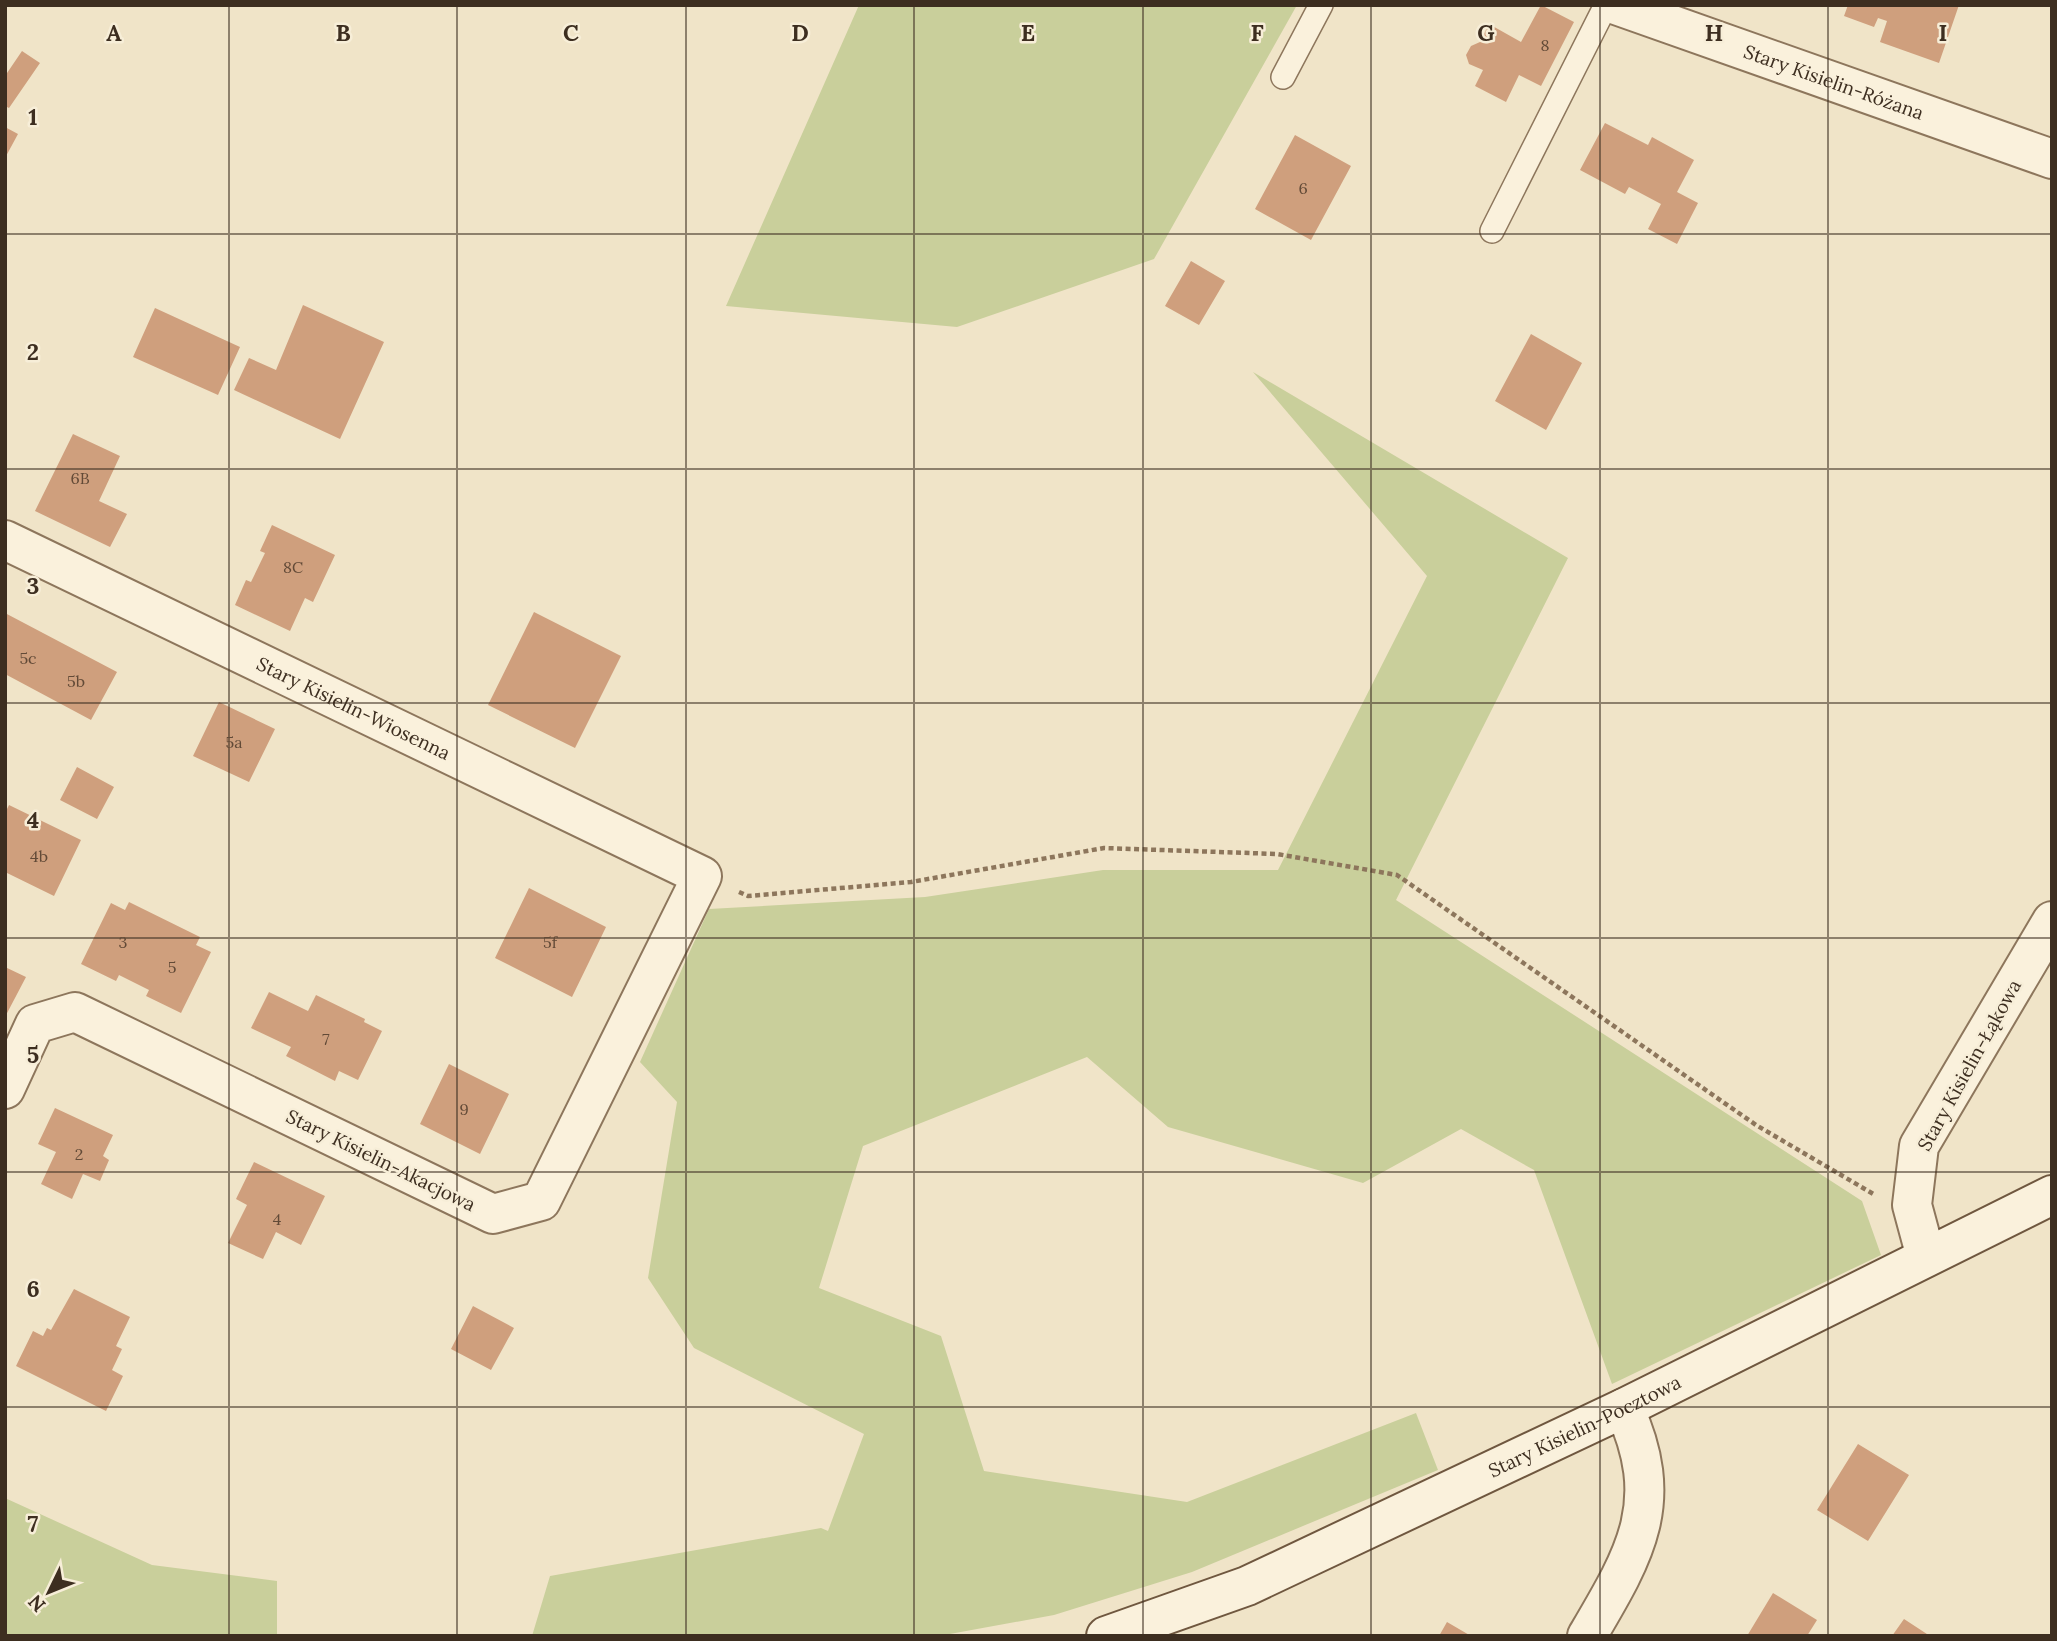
<svg xmlns="http://www.w3.org/2000/svg" width="2057" height="1641" font-family="Lora,serif">
  <rect width="100%" height="100%" fill="#f0e4c8"/>
  <!-- green -->
  <path fill="#c9cf9b" d="M859,5H1297L1154,259L957,327L726,306Z
    M1253,372L1568,558L1396,900L1862,1201L1881,1255L1612,1384L1534,1170L1461,1129L1363,1183L1168,1127L1087,1057L863,1146L819,1288L941,1336L984,1471L1187,1502L1416,1413L1438,1470L1192,1572L1054,1615L939,1636H532L550,1576L821,1528L828,1531L864,1434L694,1348L648,1278L677,1102L640,1062L709,909L925,897L1103,870H1278L1427,576Z
    M5,1498L152,1565L277,1581V1636H5Z"/>
  <!-- building -->
  <path fill="#cf9f7d" d="M1541,5L1574,22L1541,86L1519,75L1506,102L1475,86L1483,70L1469,64L1466,55L1471,46L1480,42L1489,24L1521,42Z
    M1848,5H1959L1939,63L1880,42L1887,21L1878,18L1874,27L1844,16Z
    M22,51L40,63L9,108L5,106V76Z
    M1605,123L1648,145L1652,137L1694,160L1677,192L1698,203L1677,244L1648,229L1661,204L1629,187L1625,194L1580,170Z
    M5,127L18,134L5,158Z
    M1295,135L1351,166L1311,240L1255,209Z
    M1191,261L1225,281L1199,325L1165,306Z
    M303,305L384,342L340,439L234,390L249,358L276,370Z
    M155,308L240,347L218,395L133,357Z
    M1531,334L1582,363L1546,430L1495,401Z
    M73,434L120,456L99,501L127,514L110,547L35,511Z
    M272,525L335,555L313,602L305,598L290,631L235,605L246,580L251,582L265,553L260,551Z
    M534,612L621,656L575,748L488,705Z
    M5,613L117,672L91,720L5,674Z
    M219,702L275,729L249,782L193,756Z
    M77,767L114,787L97,819L60,800Z
    M9,805L81,840L54,896L5,872V813Z
    M529,888L606,927L572,997L495,958Z
    M129,902L200,937L196,945L211,952L181,1013L146,996L149,990L119,975L116,981L81,964L111,903L125,910Z
    M5,967L26,977L5,1017Z
    M269,992L308,1011L316,995L365,1019L364,1022L382,1031L358,1080L339,1071L335,1081L286,1056L291,1047L251,1028Z
    M449,1064L509,1094L480,1154L420,1124Z
    M55,1108L113,1135L103,1156L109,1160L100,1181L83,1174L72,1199L41,1184L56,1152L38,1144Z
    M254,1162L325,1196L301,1245L276,1232L263,1259L228,1243L247,1205L236,1199Z
    M74,1289L130,1317L116,1346L122,1349L112,1370L123,1376L106,1411L16,1366L33,1331L43,1336L47,1328L51,1330Z
    M473,1306L514,1328L491,1370L451,1349Z
    M1858,1444L1909,1475L1868,1541L1817,1510Z
    M1773,1593L1817,1620L1807,1636H1747Z
    M1904,1619L1930,1636H1892Z
    M1447,1622L1471,1636H1439Z"/>
  <g fill="none" stroke-linecap="round" stroke-linejoin="round">
    <defs>
      <path id="lane" d="M1283,77L1321,5
        M1492,231L1606,5"/>
      <g id="street">
        <path id="s1" d="M1616,5L2052,159"/>
        <path id="s2" d="M5,540L702,876L541,1201L493,1214L75,1012L35,1024L5,1089"/>
        <path d="M1926,1257L1912,1205L1919,1146L2052,921"/>
        <path d="M1587,1636C1636,1553 1667,1502 1624,1408"/>
      </g>
      <g id="secondary">
        <path id="s3" d="M1106,1636L1247,1586L1624,1408L2052,1195"/>
      </g>
    </defs>
    <!-- lane casing -->
    <use href="#lane" stroke="#8d765c" stroke-width="26"/>
    <!-- street casing -->
    <use href="#street" stroke="#8d765c" stroke-width="42"/>
    <!-- secondary casing -->
    <use href="#secondary" stroke="#6f573f" stroke-width="42"/>
    <!-- path -->
    <path stroke="#8d765c" stroke-width="4.5" stroke-dasharray="5 3.5" stroke-linecap="butt" d="M739,892L748,896L911,882L1104,848L1277,854L1397,875L1756,1125L1875,1195"/>
    <!-- lane -->
    <use href="#lane" stroke="#faf1dc" stroke-width="23"/>
    <!-- street -->
    <use href="#street" stroke="#faf1dc" stroke-width="38"/>
    <!-- secondary -->
    <use href="#secondary" stroke="#faf1dc" stroke-width="38"/>
  </g>
  <!-- grid -->
  <path fill="none" stroke="#3d2e20" stroke-width="2" stroke-opacity="0.55" d="M229,5V1636M457,5V1636M686,5V1636M914,5V1636M1143,5V1636M1371,5V1636M1600,5V1636M1828,5V1636M5,234H2052M5,469H2052M5,703H2052M5,938H2052M5,1172H2052M5,1407H2052"/>
  <g text-anchor="middle" stroke-width="5" stroke-linejoin="round" paint-order="stroke">
    <!-- number labels -->
    <g font-size="16" fill="#624a37">
      <text x="1545" y="51">8</text>
      <text x="1303" y="194">6</text>
      <text x="80" y="484">6B</text>
      <text x="293" y="573">8C</text>
      <text x="28" y="664">5c</text>
      <text x="76" y="687">5b</text>
      <text x="234" y="748">5a</text>
      <text x="39" y="862">4b</text>
      <text x="123" y="948">3</text>
      <text x="550" y="948">5f</text>
      <text x="172" y="973">5</text>
      <text x="326" y="1045">7</text>
      <text x="464" y="1115">9</text>
      <text x="79" y="1160">2</text>
      <text x="277" y="1225">4</text>
    </g>
    <!-- street labels -->
    <g font-size="19" fill="#3d2e20" stroke="#f7eed8">
      <text dy="7" stroke="none"><textPath href="#s1" startOffset="231">Stary Kisielin-Różana</textPath></text>
      <text dy="7" stroke="none"><textPath href="#s2" startOffset="387">Stary Kisielin-Wiosenna</textPath></text>
      <text transform="translate(1969 1065) rotate(-61)" y="7">Stary Kisielin-Łąkowa</text>
      <text transform="translate(381 1160) rotate(26)" y="7">Stary Kisielin-Akacjowa</text>
      <text dy="7" stroke="none"><textPath href="#s3" startOffset="523">Stary Kisielin-Pocztowa</textPath></text>
    </g>
  </g>
  <g font-size="23" text-anchor="middle" font-weight="bold" fill="#3d2e20" stroke="#f7eed8" stroke-width="5" stroke-linejoin="round" paint-order="stroke">
    <text x="114" y="41">A</text>
    <text x="343" y="41">B</text>
    <text x="571" y="41">C</text>
    <text x="800" y="41">D</text>
    <text x="1028" y="41">E</text>
    <text x="1257" y="41">F</text>
    <text x="1486" y="41">G</text>
    <text x="1714" y="41">H</text>
    <text x="1943" y="41">I</text>
    <text x="33" y="125">1</text>
    <text x="33" y="360">2</text>
    <text x="33" y="594">3</text>
    <text x="33" y="828">4</text>
    <text x="33" y="1063">5</text>
    <text x="33" y="1297">6</text>
    <text x="33" y="1532">7</text>
  </g>
  <!-- border -->
  <rect width="2057" height="1641" fill="none" stroke="#3d2e20" stroke-width="14"/>
  <!-- north arrow -->
  <g transform="translate(49 1592) rotate(227)" stroke="#f7eed8" stroke-width="5" paint-order="stroke">
  <path d="M0-5L12 26L0 18L-12 26Z" fill="#3d2e20"/>
  <text y="-10" font-size="19" font-weight="bold" text-anchor="middle" fill="#3d2e20">N</text>
  </g>
</svg>
